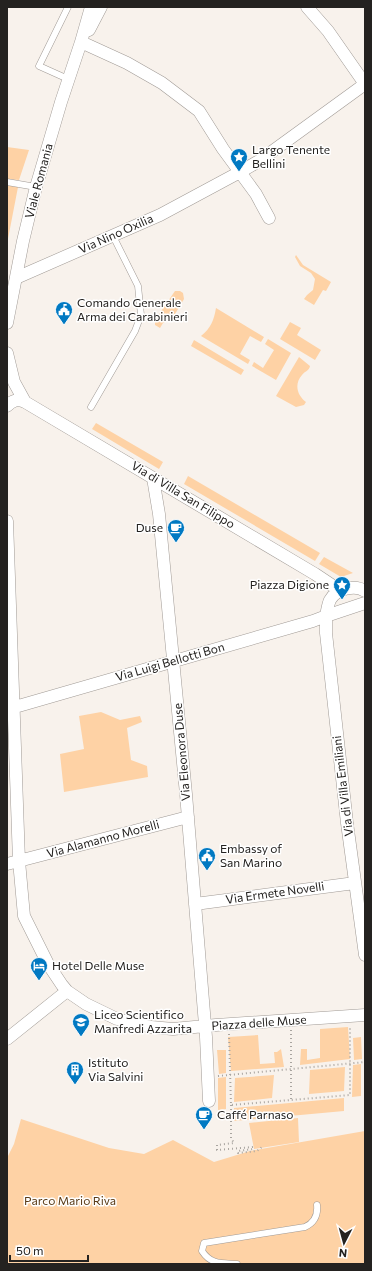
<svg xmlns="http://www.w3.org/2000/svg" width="372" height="1271" font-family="Commissioner,sans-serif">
  <rect width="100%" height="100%" fill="#f8f2ec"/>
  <!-- green -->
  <path fill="#fed2a5" d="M7,147L29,150L19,180L7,179Z
    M7,185L18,187L7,244Z
    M296,255L303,265L331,282L326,291L323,290L314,305L304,299L307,295L313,290L315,279L311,273L300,266L295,257Z
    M175,291H180L183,293L184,299L172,319L163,323L160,328L155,325V320Z
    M216,308L264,337L261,342L250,336L240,354L250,360L248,364L201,336C211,328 214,320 216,308Z
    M290,322L301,328L297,335L321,350L315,360L280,339Z
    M268,339L291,353L276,380L252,366L254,362L263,368L274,350L265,344Z
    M194,340L244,370L241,375L191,346Z
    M299,357L310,366C309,371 305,371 302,375C294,384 297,395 306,402L304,405L296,407L276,396Z
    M96,423L163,462L159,469L92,429Z
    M188,476L320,553L315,561L184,484Z
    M324,557L353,573L341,577L319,564Z
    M101,712L120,720L140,716L142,722L127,728L131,760L147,766L148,777L64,792L60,754L84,749L79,716Z
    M348,1027L350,1059L300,1065L301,1049H307V1060L320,1058V1029Z
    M258,1035L260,1064L275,1063L274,1052H277L281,1049L284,1067L231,1071L228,1037Z
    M361,1037L362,1059L354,1060L353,1038Z
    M217,1050H226V1073L219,1074Z
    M361,1064V1096L352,1097L353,1065Z
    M345,1067L344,1091L309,1094L310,1070Z
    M274,1075L272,1098L234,1102L235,1078Z
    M226,1077V1109L218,1110V1078Z
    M344,1098V1111L234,1121V1108Z
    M298,1118L299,1142L254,1149L249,1123Z
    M21,1119L109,1148L144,1154L173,1140L214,1162L250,1151L365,1131V1264H7V1158L14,1144Z"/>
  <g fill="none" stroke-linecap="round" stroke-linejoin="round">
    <defs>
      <path id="service" d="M68,7L39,66L68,79
        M7,182L36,187
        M91,407L135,331L141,315L138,286L113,236
        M237,1264C222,1263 211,1265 202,1251L204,1243L305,1227C314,1223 318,1215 317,1205"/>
      <path id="minor" d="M307,7L328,31L365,84
        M89,30L101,7
        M81,42L127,63L162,83L199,111L223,149L256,194L269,218
        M16,278L160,215L240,172L259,161L365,84
        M7,323L23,241L36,187L61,102L81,42L91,7
        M7,353L14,382L25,402
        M7,406C13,400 17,399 25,402L315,574L339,590
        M153,478L159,514L186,794L206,1037L209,1101
        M7,521L19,861L24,916L48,964L62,985L67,991L86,1004L117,1019L151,1027L173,1029L216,1025L365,1015
        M365,591C355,584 336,589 330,600C328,604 327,611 326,616L365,603
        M8,709L313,621L326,616V633L347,823L365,955
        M7,864L188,817
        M195,904L355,883
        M7,1039L67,991"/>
    </defs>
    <!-- service casing -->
    <use href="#service" stroke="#a09a95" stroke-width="7"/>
    <!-- minor casing -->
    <use href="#minor" stroke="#a09a95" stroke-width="13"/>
    <!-- path -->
    <path stroke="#a9a5a0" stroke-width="2" stroke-dasharray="1 3" stroke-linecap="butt" d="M291,1030V1100
      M229,1034L231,1105L350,1095V1026
      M218,1076L365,1062
      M231,1105V1138L234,1143L217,1145V1150L253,1147V1149L238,1151V1153L257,1151L262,1147"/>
    <!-- service -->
    <use href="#service" stroke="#fff" stroke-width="6"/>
    <!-- minor -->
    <use href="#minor" stroke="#fff" stroke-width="12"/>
  </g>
  <!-- icons -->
  <defs>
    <symbol id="sight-pin" viewBox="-11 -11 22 30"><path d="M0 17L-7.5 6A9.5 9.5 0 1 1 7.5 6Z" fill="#0179c2" stroke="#fff"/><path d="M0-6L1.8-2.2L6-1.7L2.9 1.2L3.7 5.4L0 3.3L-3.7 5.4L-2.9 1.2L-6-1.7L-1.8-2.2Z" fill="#fff"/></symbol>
    <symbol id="civic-pin" viewBox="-11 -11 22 30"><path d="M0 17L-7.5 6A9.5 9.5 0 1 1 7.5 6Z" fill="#0179c2" stroke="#fff"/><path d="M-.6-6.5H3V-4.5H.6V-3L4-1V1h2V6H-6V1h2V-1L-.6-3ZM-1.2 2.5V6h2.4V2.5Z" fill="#fff"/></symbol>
    <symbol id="cafe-pin" viewBox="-11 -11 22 30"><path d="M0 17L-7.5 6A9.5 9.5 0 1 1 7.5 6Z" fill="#0179c2" stroke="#fff"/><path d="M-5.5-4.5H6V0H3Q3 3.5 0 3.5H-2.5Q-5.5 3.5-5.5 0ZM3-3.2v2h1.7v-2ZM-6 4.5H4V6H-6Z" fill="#fff"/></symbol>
    <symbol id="hotel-pin" viewBox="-11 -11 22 30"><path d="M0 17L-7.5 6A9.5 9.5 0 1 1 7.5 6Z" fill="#0179c2" stroke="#fff"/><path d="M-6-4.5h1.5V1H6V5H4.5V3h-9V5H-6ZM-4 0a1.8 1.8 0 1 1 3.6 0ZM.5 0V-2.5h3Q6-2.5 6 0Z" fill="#fff"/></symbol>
    <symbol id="school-pin" viewBox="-11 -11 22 30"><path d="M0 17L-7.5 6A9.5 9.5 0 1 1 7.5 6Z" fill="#0179c2" stroke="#fff"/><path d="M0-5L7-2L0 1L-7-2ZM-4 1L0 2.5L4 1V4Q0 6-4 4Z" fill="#fff"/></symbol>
    <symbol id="building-pin" viewBox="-11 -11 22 30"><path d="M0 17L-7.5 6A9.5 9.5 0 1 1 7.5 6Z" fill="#0179c2" stroke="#fff"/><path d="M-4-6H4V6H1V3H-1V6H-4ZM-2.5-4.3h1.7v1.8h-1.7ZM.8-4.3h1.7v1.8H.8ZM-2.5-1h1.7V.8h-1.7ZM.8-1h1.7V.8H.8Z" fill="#fff"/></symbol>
  </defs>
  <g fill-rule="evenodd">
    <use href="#sight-pin" x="229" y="147" width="20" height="27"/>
    <use href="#civic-pin" x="54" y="300" width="20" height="27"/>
    <use href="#cafe-pin" x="166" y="518" width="20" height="27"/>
    <use href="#sight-pin" x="332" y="575" width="20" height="27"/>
    <use href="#civic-pin" x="197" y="846" width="20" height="27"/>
    <use href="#hotel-pin" x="29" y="956" width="20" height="27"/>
    <use href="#school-pin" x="71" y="1012" width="20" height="27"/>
    <use href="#building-pin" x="65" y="1060" width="20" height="27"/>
    <use href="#cafe-pin" x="194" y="1105" width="20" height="27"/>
  </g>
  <g text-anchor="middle" stroke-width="3" stroke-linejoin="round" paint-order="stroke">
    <!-- poi labels -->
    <g font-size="12" fill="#242220" stroke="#fff" text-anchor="start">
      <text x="252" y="154">Largo Tenente<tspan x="252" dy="14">Bellini</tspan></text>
      <text x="77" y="307">Comando Generale<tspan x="77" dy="14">Arma dei Carabinieri</tspan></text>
      <text x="163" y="532" text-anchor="end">Duse</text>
      <text x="329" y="589" text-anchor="end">Piazza Digione</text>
      <text x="220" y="853">Embassy of<tspan x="220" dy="14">San Marino</tspan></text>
      <text x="52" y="970">Hotel Delle Muse</text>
      <text x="94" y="1019">Liceo Scientifico<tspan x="94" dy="14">Manfredi Azzarita</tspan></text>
      <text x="88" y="1067">Istituto<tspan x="88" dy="14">Via Salvini</tspan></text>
      <text x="217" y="1119">Caffé Parnaso</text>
    </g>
    <!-- street labels -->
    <g font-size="12" fill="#242220" stroke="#fff">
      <text transform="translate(39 181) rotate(-75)" y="4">Viale Romania</text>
      <text transform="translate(116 234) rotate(-24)" y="4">Via Nino Oxilia</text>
      <text transform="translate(183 495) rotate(31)" y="4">Via di Villa San Filippo</text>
      <text transform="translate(170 662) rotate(-16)" y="4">Via Luigi Bellotti Bon</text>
      <text transform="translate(182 752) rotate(-95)" y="4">Via Eleonora Duse</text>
      <text transform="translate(343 786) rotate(-97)" y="4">Via di Villa Emiliani</text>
      <text transform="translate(103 839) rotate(-15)" y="4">Via Alamanno Morelli</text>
      <text transform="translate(275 893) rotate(-8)" y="4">Via Ermete Novelli</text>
      <text transform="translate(259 1023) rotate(-4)" y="4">Piazza delle Muse</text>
    </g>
    <!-- park labels -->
    <g font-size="12" fill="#5a3b17" stroke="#fff">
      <text x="70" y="1205">Parco Mario Riva</text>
    </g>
  </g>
  <!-- border -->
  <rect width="372" height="1271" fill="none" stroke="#242220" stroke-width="16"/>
  <!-- north arrow -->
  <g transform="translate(344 1243) rotate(186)" stroke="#ffffff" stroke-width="3" paint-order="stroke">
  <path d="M0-3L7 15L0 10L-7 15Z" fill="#242220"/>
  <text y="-6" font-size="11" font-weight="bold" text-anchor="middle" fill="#242220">N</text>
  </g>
  <!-- scale -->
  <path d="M10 1255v6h78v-6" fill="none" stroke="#242220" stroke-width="2"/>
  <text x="16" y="1255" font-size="12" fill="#242220" stroke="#ffffff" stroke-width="3" paint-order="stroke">50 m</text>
</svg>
